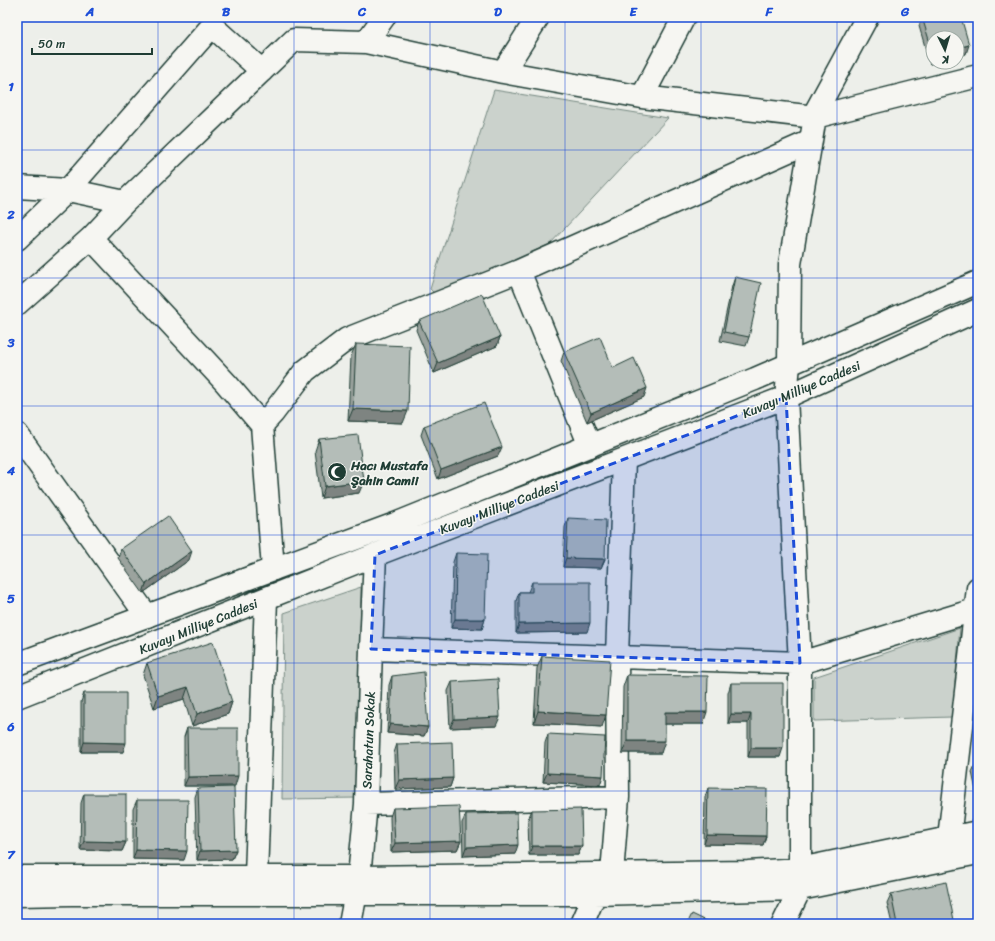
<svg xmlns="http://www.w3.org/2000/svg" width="995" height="941" font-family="Sriracha,sans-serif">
  <rect width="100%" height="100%" fill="#edefea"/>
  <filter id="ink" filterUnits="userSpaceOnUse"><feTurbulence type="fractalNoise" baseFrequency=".025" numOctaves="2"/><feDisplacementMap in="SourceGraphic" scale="8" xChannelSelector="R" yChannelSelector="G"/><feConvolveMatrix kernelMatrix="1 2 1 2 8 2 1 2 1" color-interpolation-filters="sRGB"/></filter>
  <g filter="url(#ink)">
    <!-- green -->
    <path fill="#cbd2cc" stroke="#758880" d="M494,90L668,118L550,244L436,295L430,289Z
      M361,587L358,798L282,799L284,613Z
      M960,628L952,717L814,721V677Z"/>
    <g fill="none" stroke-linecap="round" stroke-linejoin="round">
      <defs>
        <path id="minor" d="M366,42L503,72L642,97L815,117L978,76
          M503,72L538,17
          M642,97L684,17
          M17,187L68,190L125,202
          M91,238L226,383L262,425L273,569
          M17,239L68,190L212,26L262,71
          M519,271L590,446
          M17,304L91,238L125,202L294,40L366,42L384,17
          M262,425L273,413L305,371L347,339L519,271L811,141
          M17,434L147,616
          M371,649L800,663L978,609
          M366,804L618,797
          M949,838L978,588
          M612,874L618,797L617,656L624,460
          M256,876L266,599
          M17,877H359L748,872L800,869L978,832
          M17,895L71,894H595L800,889L978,853
          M350,924L359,877L366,804L371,649L375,555
          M582,924L595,894
          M783,924L800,889V663L786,397L789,364L790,264L816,111L867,17"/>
        <path id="major" d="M17,664L395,524L755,379L978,282
          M17,697L375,555L786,397L978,310"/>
      </defs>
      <!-- minor casing -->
      <use href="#minor" stroke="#1f3d34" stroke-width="25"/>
      <!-- major casing -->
      <use href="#major" stroke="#1f3d34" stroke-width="25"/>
      <!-- minor -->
      <use href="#minor" stroke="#f6f6f2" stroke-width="22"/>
      <!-- major -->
      <use href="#major" stroke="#f6f6f2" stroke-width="22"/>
    </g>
    <!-- wall -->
    <path fill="#9ba39e" stroke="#1f3d34" d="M922,17L966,54L933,38V62H938L930,64L919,26Z
      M735,277L749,337L746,346L720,341L732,286Z
      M419,321L500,337L497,346L434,373L416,330Z
      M356,344L403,423L348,421L351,356Z
      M564,352L644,397L587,422L561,361Z
      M424,426L498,456L438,479L421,435Z
      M319,439L359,493L321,498L315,451Z
      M568,518L605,559L601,568L563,567L565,527Z
      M121,549L189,560L143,593L118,558Z
      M456,553L485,619L482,629L451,628L453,562Z
      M532,582L587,632L516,633V601L519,592H528Z
      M542,656L602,727L534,723L537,668Z
      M147,663L232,702L228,714L192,726L184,699L154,708L143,675Z
      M627,675L703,724H665L661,753H622L623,687Z
      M392,676L428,727L424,736L387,733L389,685Z
      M452,682L496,726L450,728L448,691Z
      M731,683L780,757H748V723H728V693Z
      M84,693L123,752H81V702Z
      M187,728L235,786H184V737Z
      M548,734L600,785L543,782L545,743Z
      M397,744L453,778L450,787L395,789L394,753Z
      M976,763H978V800L972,772Z
      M198,788L236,850L232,859L197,860L195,797Z
      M708,788L766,836L763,845L704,844L705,797Z
      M84,794L126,842L122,851L80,850L81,803Z
      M137,800L184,860L133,859V809Z
      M393,808L461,841L457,850L391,852L390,817Z
      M532,810L582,846L578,855H529L528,819Z
      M466,814L515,854L463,856L462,823Z
      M891,894L953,924H892L887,903Z"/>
    <!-- shaded-wall -->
    <path fill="#7e8481" stroke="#1f3d34" d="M969,45L966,54L957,56V48Z
      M933,56V62H938L930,64Z
      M500,337L497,346L434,373L438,363Z
      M647,388L644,397L587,422L591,413Z
      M353,409L408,411L403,423L348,421Z
      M502,447L498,456L438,479L441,470Z
      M364,481L359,493L321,498L325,486Z
      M192,551L189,560L143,593L146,584Z
      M566,558L605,559L601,568L563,567Z
      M455,619H485L482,629L451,628Z
      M590,623L587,632L516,633L519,624Z
      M188,687L184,699L154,708L158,696Z
      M232,702L228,714L192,726L197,714Z
      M538,711L606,715L602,727L534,723Z
      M665,712H707L703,724H661Z
      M731,714H751L748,723H728Z
      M500,717L496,726L450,728L454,719Z
      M390,724L428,727L424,736L387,733Z
      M627,741H665L661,753H622Z
      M84,742L126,743L123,752H81Z
      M751,748H783L780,757H748Z
      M547,773L603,776L600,785L543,782Z
      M238,776L235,786H184L188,777Z
      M453,778L450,787L395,789L399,780Z
      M707,835L766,836L763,845L704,844Z
      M84,841L126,842L122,851L80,850Z
      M461,841L457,850L391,852L395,843Z
      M518,845L515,854L463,856L466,847Z
      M532,846H582L578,855H529Z
      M136,850L187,851L184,860L133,859Z
      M236,850L232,859L197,860L200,851Z
      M954,920L953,924H937Z"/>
    <!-- building -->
    <path fill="#b4bdb8" stroke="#1f3d34" d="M922,17H961L969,45L957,48V38H933V53Z
      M735,277L761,283L749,337L724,332Z
      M482,294L500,337L438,363L419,321Z
      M600,337L613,368L634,358L647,388L591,413L564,352Z
      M356,344L410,346L408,411L353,409Z
      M484,403L502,447L441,470L424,426Z
      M358,435L364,481L325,486L319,439Z
      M168,516L192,551L146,584L121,549Z
      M568,518L606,520L605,559L566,558Z
      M456,553L487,554L485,619H455Z
      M532,582H590V623L519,624V592H532Z
      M213,642L232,702L197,714L188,687L158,696L147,663Z
      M542,656L610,660L606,715L538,711Z
      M424,672L428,727L390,724L392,676Z
      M627,675L708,676L707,712H665V741H627Z
      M498,679L500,717L454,719L452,682Z
      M731,683H783V748H751V714H731Z
      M84,693H126V743L84,742Z
      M187,728H238V776L188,777Z
      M548,734L605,737L603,776L547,773Z
      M452,742L453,778L399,780L397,744Z
      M976,763H978V774Z
      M234,787L236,850L200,851L198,788Z
      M708,788L767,789L766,836L707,835Z
      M84,794H126V842L84,841Z
      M137,800H188L187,851L136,850Z
      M459,806L461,841L395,843L393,808Z
      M581,809L582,846H532V810Z
      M517,813L518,845L466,847V814Z
      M946,882L954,920L937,924H897L891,894Z
      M692,914L713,924H687Z"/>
  </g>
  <!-- marked area -->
  <path fill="#1d4ed8" fill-opacity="0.2" stroke="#1d4ed8" stroke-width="3" stroke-dasharray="8 5" stroke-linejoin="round" d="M786,397L800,663L371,649L375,555Z"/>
  <!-- grid -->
  <path fill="none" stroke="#1d4ed8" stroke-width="1" stroke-opacity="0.55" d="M158,17V924M294,17V924M430,17V924M565,17V924M701,17V924M837,17V924M17,150H978M17,278H978M17,406H978M17,535H978M17,663H978M17,791H978"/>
  <!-- icons -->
  <defs>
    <symbol id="mosque-disc" viewBox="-11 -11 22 22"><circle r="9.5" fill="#1f3d34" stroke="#f6f6f2"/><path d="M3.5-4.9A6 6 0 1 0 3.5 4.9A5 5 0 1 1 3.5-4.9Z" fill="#fff"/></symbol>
  </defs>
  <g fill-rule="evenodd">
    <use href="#mosque-disc" x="326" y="461" width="22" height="22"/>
  </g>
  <g text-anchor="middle" stroke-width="3" stroke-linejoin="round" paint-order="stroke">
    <!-- street labels -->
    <g font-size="13" fill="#1f3d34" stroke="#f6f6f2">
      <text transform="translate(801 389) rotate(-23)" y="5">Kuvayı Milliye Caddesi</text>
      <text transform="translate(499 507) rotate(-21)" y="5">Kuvayı Milliye Caddesi</text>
      <text transform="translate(198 626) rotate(-22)" y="5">Kuvayı Milliye Caddesi</text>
      <text transform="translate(368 740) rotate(-88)" y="5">Sarahatun Sokak</text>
    </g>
    <!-- poi labels -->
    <g font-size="13" font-weight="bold" fill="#1f3d34" stroke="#f6f6f2" text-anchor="start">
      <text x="351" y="470">Hacı Mustafa<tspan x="351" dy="15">Şahin Camii</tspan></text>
    </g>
  </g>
  <!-- margin -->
  <rect width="995" height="941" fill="none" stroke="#f6f6f2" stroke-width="44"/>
  <!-- north arrow -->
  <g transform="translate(945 50) rotate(175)"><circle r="19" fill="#f6f6f2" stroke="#a0aca6"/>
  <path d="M0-3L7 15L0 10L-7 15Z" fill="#1f3d34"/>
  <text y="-6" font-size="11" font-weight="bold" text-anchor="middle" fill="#1f3d34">K</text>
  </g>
  <!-- scale -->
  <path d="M32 48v6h120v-6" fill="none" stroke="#1f3d34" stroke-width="2"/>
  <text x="38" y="48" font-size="12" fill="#1f3d34" stroke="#f6f6f2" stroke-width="3" paint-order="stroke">50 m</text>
  <rect x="22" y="22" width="951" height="897" fill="none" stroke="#1d4ed8" stroke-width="1.5"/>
  <g font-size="13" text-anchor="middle" font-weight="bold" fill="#1d4ed8">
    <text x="90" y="16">A</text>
    <text x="226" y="16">B</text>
    <text x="362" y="16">C</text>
    <text x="498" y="16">D</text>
    <text x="633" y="16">E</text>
    <text x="769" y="16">F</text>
    <text x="905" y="16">G</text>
    <text x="11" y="91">1</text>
    <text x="11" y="219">2</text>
    <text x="11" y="347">3</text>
    <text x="11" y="475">4</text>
    <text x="11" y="603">5</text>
    <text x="11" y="731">6</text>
    <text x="11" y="859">7</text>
  </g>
</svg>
